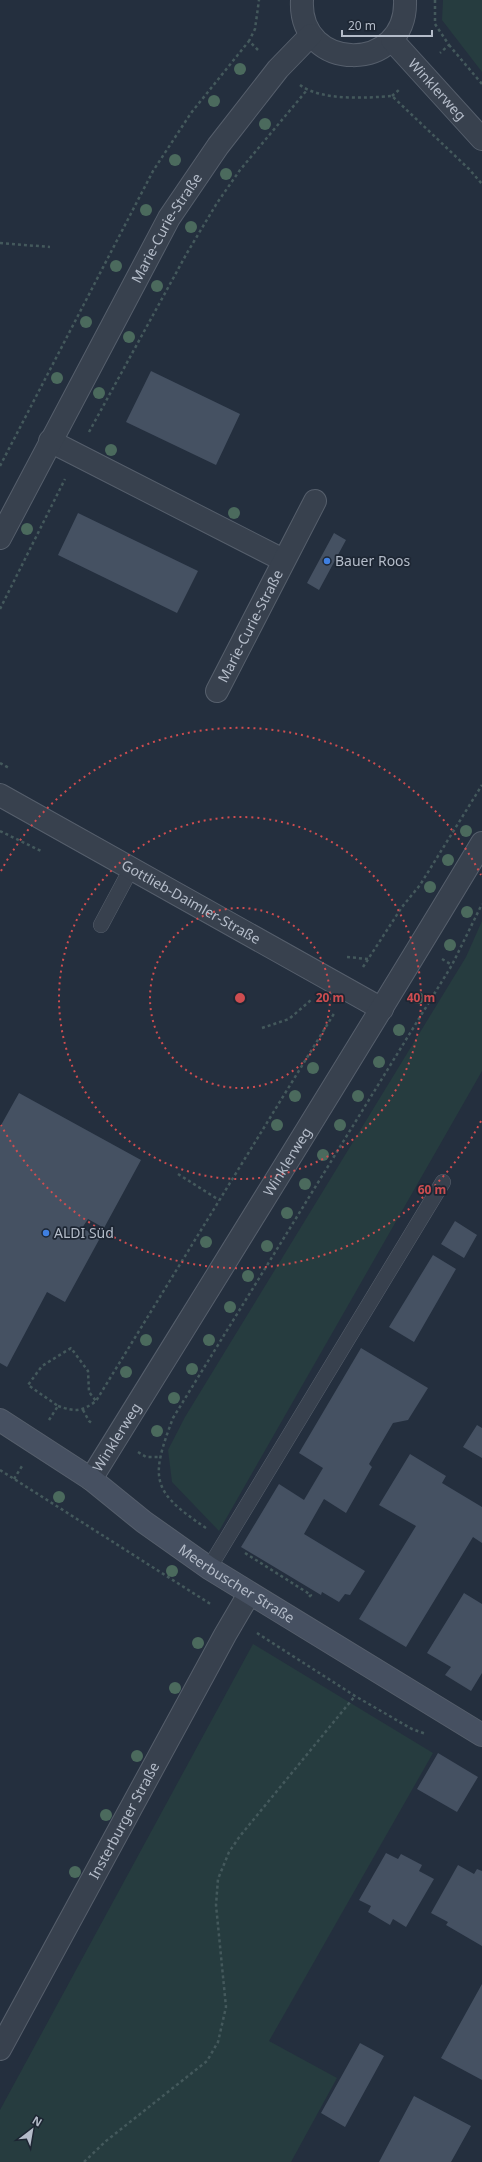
<svg xmlns="http://www.w3.org/2000/svg" width="482" height="2162" font-family="'Noto Sans',sans-serif">
  <rect width="100%" height="100%" fill="#242f3e"/>
  <!-- green -->
  <path fill="#263c3f" d="M443,0H482V72L442,20Z
    M482,921V1071L219,1531L172,1482L168,1450L185,1417L466,957Z
    M253,1644L433,1753L269,2041L337,2078L291,2162H0V2110Z"/>
  <!-- building -->
  <path fill="#455162" d="M151,371L240,414L216,465L126,422Z
    M78,513L198,571L177,613L58,555Z
    M334,533L346,540L319,590L307,583Z
    M19,1093L141,1160L104,1228L88,1219L82,1228L100,1238L65,1302L47,1292L7,1367L0,1363V1127Z
    M455,1221L477,1235L464,1258L441,1244Z
    M433,1255L456,1269L414,1342L389,1327Z
    M361,1348L428,1388L408,1420L393,1423L369,1464L372,1467L346,1513L324,1499L304,1534L365,1571L350,1595L345,1594L339,1602L322,1592L321,1595L241,1547L279,1484L304,1500L323,1468L299,1453Z
    M477,1425L482,1428V1458L463,1447Z
    M410,1454L446,1476L442,1483L482,1507V1543L473,1537L406,1647L359,1619L416,1526L379,1505Z
    M464,1593L482,1604V1673L471,1691L445,1675L451,1667L427,1653Z
    M438,1753L478,1777L457,1812L417,1789Z
    M386,1853L398,1859L401,1854L422,1865L419,1871L434,1879L406,1927L393,1919L390,1925L368,1912L371,1906L359,1900Z
    M458,1865L474,1874L477,1869L482,1871V1946L446,1925L448,1922L431,1913Z
    M482,1984V2080L441,2058Z
    M360,2043L384,2056L345,2127L321,2113Z
    M414,2096L471,2126L451,2162H379Z"/>
  <g fill="none" stroke-linecap="round" stroke-linejoin="round">
    <defs>
      <path id="service" d="M101,925L132,867
        M209,1568L443,1182"/>
      <g id="minor">
        <path d="M302,0C298,73 408,74 405,0"/>
        <path id="s1" d="M392,40L482,139"/>
        <path d="M50,441L283,560"/>
        <path id="s2" d="M0,538L169,218L218,146L278,69L311,35"/>
        <path id="s3" d="M217,691L315,501"/>
        <path id="s4" d="M0,795L382,1009"/>
        <path id="s5" d="M91,1479C222,1267 354,1056 482,843"/>
        <path id="s6" d="M0,2049L225,1635L249,1594"/>
      </g>
      <g id="secondary">
        <path id="s7" d="M0,1420L91,1479L144,1522L209,1568L482,1735"/>
      </g>
    </defs>
    <!-- service casing -->
    <use href="#service" stroke="#565f6c" stroke-width="16"/>
    <!-- minor casing -->
    <use href="#minor" stroke="#565f6c" stroke-width="24"/>
    <!-- secondary casing -->
    <use href="#secondary" stroke="#565f6c" stroke-width="24"/>
    <!-- path -->
    <path stroke="#44595c" stroke-width="2.5" stroke-dasharray="3 3" stroke-linecap="butt" d="M435,0V24L449,45L440,53
      M449,45L482,84
      M258,50L249,41L255,29L259,0
      M300,85C321,101 367,98 392,96L469,169L482,184
      M392,96L400,89
      M0,243L50,247
      M89,432L187,253L217,203L240,170L307,90
      M0,466L153,171L191,113L249,41
      M0,609L65,479
      M0,763L9,768
      M0,831L43,852
      M347,957L368,959
      M442,959L452,965
      M363,967L402,907L420,885L482,785
      M262,1028L289,1019L311,1000
      M178,1174L219,1200
      M58,1406C76,1412 81,1412 96,1401L335,1012
      M83,1410L89,1421L93,1424
      M49,1420L58,1406L28,1385L42,1366L71,1348L88,1371L89,1392L96,1401
      M138,1452L146,1457H159
      M0,1470L212,1605
      M14,1479L22,1466
      M206,1528C151,1491 150,1479 173,1418L452,965L482,904
      M245,1553L311,1595L309,1597
      M257,1633L355,1696L412,1729L426,1734
      M84,2162L106,2141L207,2061L218,2042L226,2007L216,1905L218,1879L229,1852L240,1836L355,1696"/>
    <!-- service -->
    <use href="#service" stroke="#38414e" stroke-width="15"/>
    <!-- minor -->
    <use href="#minor" stroke="#38414e" stroke-width="22"/>
    <!-- secondary -->
    <use href="#secondary" stroke="#465061" stroke-width="22"/>
  </g>
  <!-- trees -->
  <g fill="#4b6a5d">
    <circle cx="240" cy="69" r="6"/>
    <circle cx="214" cy="101" r="6"/>
    <circle cx="265" cy="124" r="6"/>
    <circle cx="175" cy="160" r="6"/>
    <circle cx="226" cy="174" r="6"/>
    <circle cx="146" cy="210" r="6"/>
    <circle cx="191" cy="227" r="6"/>
    <circle cx="116" cy="266" r="6"/>
    <circle cx="157" cy="286" r="6"/>
    <circle cx="86" cy="322" r="6"/>
    <circle cx="129" cy="337" r="6"/>
    <circle cx="57" cy="378" r="6"/>
    <circle cx="99" cy="393" r="6"/>
    <circle cx="111" cy="450" r="6"/>
    <circle cx="234" cy="513" r="6"/>
    <circle cx="27" cy="529" r="6"/>
    <circle cx="466" cy="831" r="6"/>
    <circle cx="448" cy="860" r="6"/>
    <circle cx="430" cy="887" r="6"/>
    <circle cx="467" cy="912" r="6"/>
    <circle cx="450" cy="945" r="6"/>
    <circle cx="418" cy="998" r="6"/>
    <circle cx="399" cy="1030" r="6"/>
    <circle cx="379" cy="1062" r="6"/>
    <circle cx="313" cy="1068" r="6"/>
    <circle cx="295" cy="1096" r="6"/>
    <circle cx="358" cy="1096" r="6"/>
    <circle cx="277" cy="1125" r="6"/>
    <circle cx="340" cy="1125" r="6"/>
    <circle cx="323" cy="1155" r="6"/>
    <circle cx="305" cy="1184" r="6"/>
    <circle cx="287" cy="1213" r="6"/>
    <circle cx="206" cy="1242" r="6"/>
    <circle cx="267" cy="1246" r="6"/>
    <circle cx="248" cy="1276" r="6"/>
    <circle cx="230" cy="1307" r="6"/>
    <circle cx="146" cy="1340" r="6"/>
    <circle cx="209" cy="1340" r="6"/>
    <circle cx="192" cy="1369" r="6"/>
    <circle cx="126" cy="1372" r="6"/>
    <circle cx="174" cy="1398" r="6"/>
    <circle cx="157" cy="1431" r="6"/>
    <circle cx="59" cy="1497" r="6"/>
    <circle cx="172" cy="1571" r="6"/>
    <circle cx="198" cy="1643" r="6"/>
    <circle cx="175" cy="1688" r="6"/>
    <circle cx="137" cy="1756" r="6"/>
    <circle cx="106" cy="1815" r="6"/>
    <circle cx="75" cy="1872" r="6"/>
  </g>
  <!-- distance rings -->
  <g fill="none" stroke="#ce4d50" stroke-width="2" stroke-dasharray="2 4">
    <circle cx="240" cy="998" r="90"/>
    <circle cx="240" cy="998" r="181"/>
    <path d="M481 1121A271 271 0 0 1 1 1125M1 871A271 271 0 0 1 481 875"/>
  </g>
  <!-- markers -->
  <g fill="#3f7fe0" stroke="#1d2633" stroke-width="1.5">
    <circle cx="327" cy="561" r="4"/>
    <circle cx="46" cy="1233" r="4"/>
  </g>
  <g text-anchor="middle" stroke-width="3.5" stroke-linejoin="round" paint-order="stroke">
    <!-- street labels -->
    <g font-size="14" fill="#b4bcc9" stroke="#1d2633">
      <text dy="5" stroke="none"><textPath href="#s1" startOffset="67">Winklerweg</textPath></text>
      <text dy="5" stroke="none"><textPath href="#s2" startOffset="352">Marie-Curie-Straße</textPath></text>
      <text dy="5" stroke="none"><textPath href="#s3" startOffset="73">Marie-Curie-Straße</textPath></text>
      <text dy="5" stroke="none"><textPath href="#s4" startOffset="219">Gottlieb-Daimler-Straße</textPath></text>
      <text dy="5" stroke="none"><textPath href="#s5" startOffset="373">Winklerweg</textPath></text>
      <text dy="5" stroke="none"><textPath href="#s5" startOffset="49">Winklerweg</textPath></text>
      <text dy="5" stroke="none"><textPath href="#s7" startOffset="288">Meerbuscher Straße</textPath></text>
      <text dy="5" stroke="none"><textPath href="#s6" startOffset="260">Insterburger Straße</textPath></text>
    </g>
    <!-- poi labels -->
    <g font-size="14" fill="#b4bcc9" stroke="#1d2633" text-anchor="start">
      <text x="335" y="566">Bauer Roos</text>
      <text x="54" y="1238">ALDI Süd</text>
    </g>
  </g>
  <circle cx="240" cy="998" r="6" fill="#ce4d50" stroke="#1d2633" stroke-width="2"/>
  <g font-size="12" text-anchor="middle" font-weight="bold" fill="#ce4d50" stroke="#1d2633" stroke-width="3.5" stroke-linejoin="round" paint-order="stroke">
    <text x="330" y="1002">20 m</text>
    <text x="421" y="1002">40 m</text>
    <text x="432" y="1194">60 m</text>
  </g>
  <!-- north arrow -->
  <g transform="translate(32 2130) rotate(31)" stroke="#1d2633" stroke-width="3" paint-order="stroke">
  <path d="M0-3L7 15L0 10L-7 15Z" fill="#b4bcc9"/>
  <text y="-6" font-size="11" font-weight="bold" text-anchor="middle" fill="#b4bcc9">N</text>
  </g>
  <!-- scale -->
  <path d="M342 30v6h90v-6" fill="none" stroke="#b4bcc9" stroke-width="2"/>
  <text x="348" y="30" font-size="12" fill="#b4bcc9" stroke="#1d2633" stroke-width="3" paint-order="stroke">20 m</text>
</svg>
